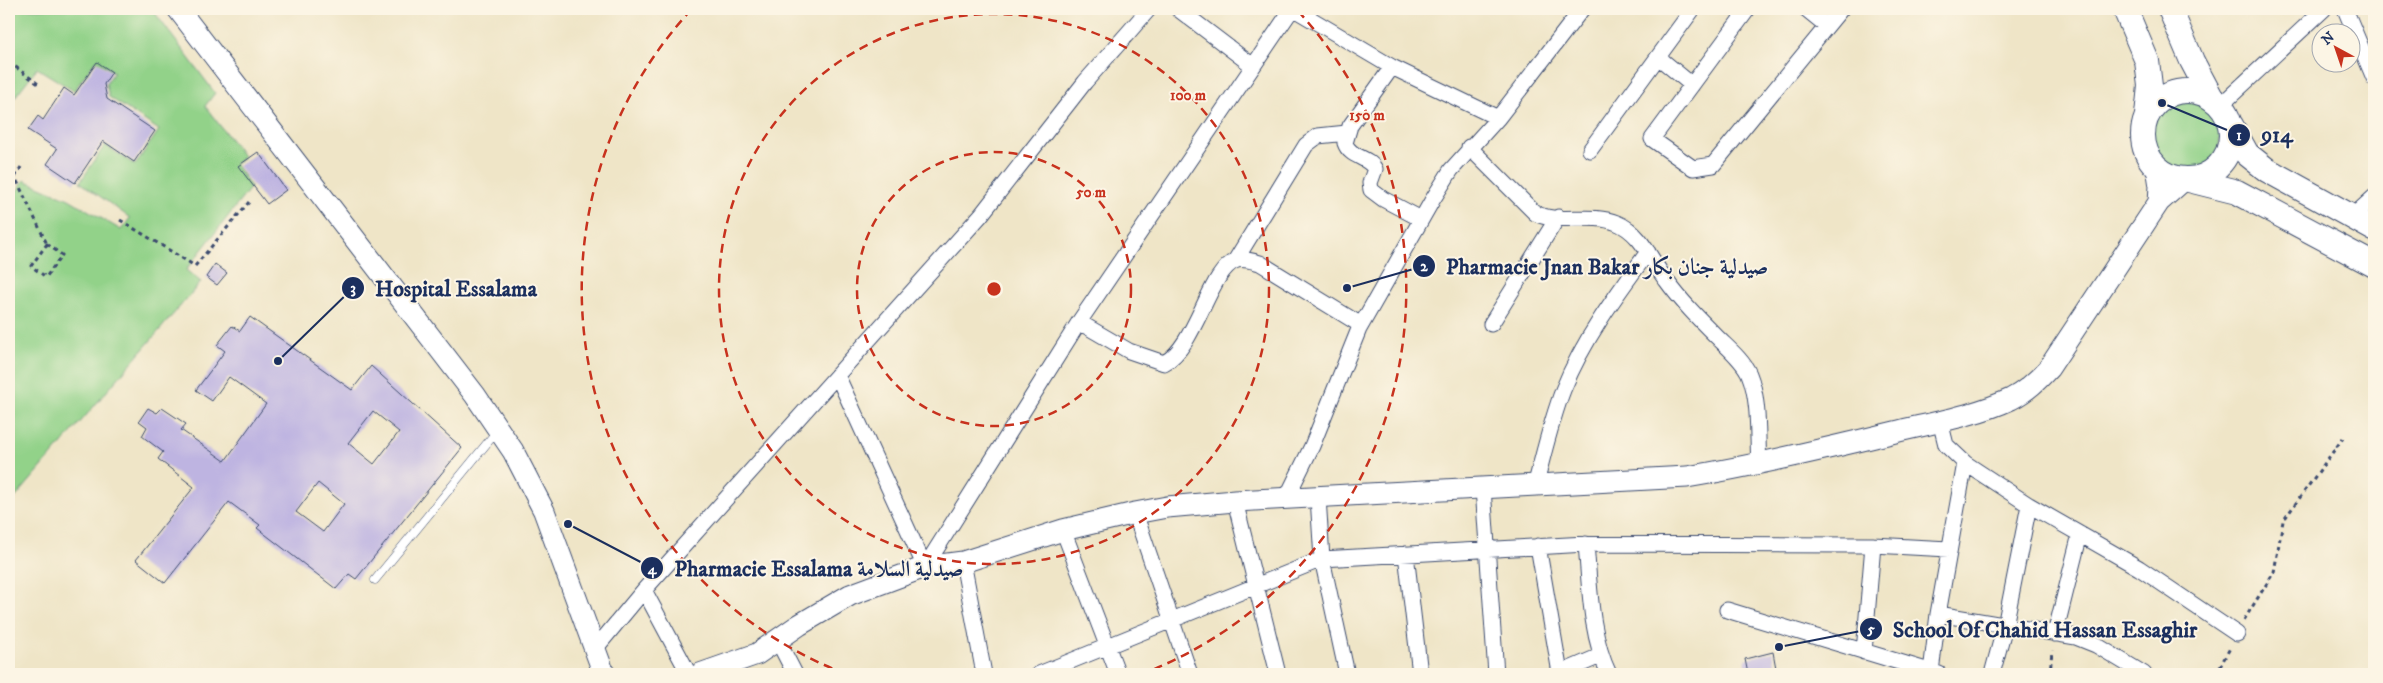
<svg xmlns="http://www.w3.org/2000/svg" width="2383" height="683" font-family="'IM FELL DW Pica',Amiri,serif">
  <rect width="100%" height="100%" fill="#fcf5e5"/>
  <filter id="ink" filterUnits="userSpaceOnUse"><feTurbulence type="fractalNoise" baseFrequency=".02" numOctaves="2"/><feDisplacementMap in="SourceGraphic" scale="10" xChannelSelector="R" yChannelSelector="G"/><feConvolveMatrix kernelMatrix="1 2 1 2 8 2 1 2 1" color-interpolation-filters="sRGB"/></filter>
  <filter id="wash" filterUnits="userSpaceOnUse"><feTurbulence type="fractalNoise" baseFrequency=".0096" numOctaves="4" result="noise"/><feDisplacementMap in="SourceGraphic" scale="20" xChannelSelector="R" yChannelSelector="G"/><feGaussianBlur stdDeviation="1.12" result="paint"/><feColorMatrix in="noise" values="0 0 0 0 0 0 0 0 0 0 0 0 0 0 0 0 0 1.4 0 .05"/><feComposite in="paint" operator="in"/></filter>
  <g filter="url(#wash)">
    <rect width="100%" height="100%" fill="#efe5c7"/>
    <!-- green -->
    <path fill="#92d289" stroke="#568074" d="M9,9H152L215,93L205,106L244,157L235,164L251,187L186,270L201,282L9,505V187L16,192L24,180L69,199L121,230L130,218L80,182L105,145L135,165L159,130L109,97L106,84L114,72L96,60L74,91L37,68L9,105Z
      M2150 137a35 35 0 1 1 70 0a35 35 0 1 1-70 0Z"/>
    <g id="blocks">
      <!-- building -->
      <path fill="#beb4e1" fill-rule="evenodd" d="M97,62L112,72L104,84L107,99L155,131L134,162L103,141L75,183L47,164L57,149L28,130L38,116L43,120L64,88L74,95Z
        M258,152L286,190L267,204L238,166Z
        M215,264L227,273L217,285L206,277Z
        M250,317L352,390L371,366L462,448L356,579L349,574L336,589L257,528L260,525L229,502L165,583L136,560L194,487L158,459L163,452L142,436L147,427L139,421L148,408L157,413L162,408L186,424L181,430L225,461L266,404L229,377L212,401L196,390L225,351L217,345L232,326L240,331ZM373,411L399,432L374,464L348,443ZM318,483L344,504L323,532L296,512Z
        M1773,652L1777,674H1748L1745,659Z"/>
    </g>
  </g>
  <g filter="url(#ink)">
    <use href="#blocks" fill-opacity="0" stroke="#3b4a6e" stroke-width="1"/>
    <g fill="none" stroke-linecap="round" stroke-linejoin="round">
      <defs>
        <path id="lane" d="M375,580L497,431
          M9,671L13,674"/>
        <path id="street" d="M1178,9L1253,66
          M1294,9L1392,67L1498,118
          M1748,9L1652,139L1693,168L1713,165L1841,9
          M1806,9L1827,26
          M2345,9L2374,78
          M1658,57L1692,85
          M1392,67L1350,126L1345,143C1350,158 1368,156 1375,169L1370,183L1371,190L1383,199L1421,219
          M2221,105L2324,9
          M1469,147L1535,213C1558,225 1590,212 1617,223C1642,233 1651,261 1666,280C1681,301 1699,319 1717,337C1728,348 1743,360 1749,374C1760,401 1757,436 1759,465
          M1590,150L1693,9
          M2352,217L2374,197
          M1235,261L1306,145L1318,136L1347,133
          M1079,322L1129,351L1164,363C1197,346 1209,269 1237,260C1245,258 1252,261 1260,263L1361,325
          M1491,324L1558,217
          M837,375L925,567
          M1940,421L1946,445L1965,463L2029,505L2139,568L2237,634
          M1535,486C1544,453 1551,421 1563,390C1583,340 1616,295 1648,252
          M1483,488L1496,674
          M1318,497L1322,559L1347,674
          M1286,499L1312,446L1359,329L1433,199L1451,170L1498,118L1582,9
          M1235,501L1278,674
          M1135,513L1190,674
          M1063,530L1118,674
          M1586,544C1590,588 1590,634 1609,674
          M1538,546L1560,673
          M1406,554L1420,674
          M963,562L984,674
          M925,567L1079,322L1292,9
          M644,590L689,674
          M1727,610L1939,674
          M1938,614L2076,637L2096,645L2144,674
          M2055,634L2080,534
          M778,641L795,674
          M595,649L644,590L981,215L1085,82L1149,9
          M1864,652L1873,545
          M1931,672L1938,614L1965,463
          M1039,674L1322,559L1586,544L1873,545L1949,549
          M1558,674L1600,656
          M1992,674L2005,626L2029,505"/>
        <path id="secondary" d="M178,9L475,395L513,451L544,511L604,674
          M2157,167L2160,186L2159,202
          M700,674L757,654L799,625L850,595L925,567L963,562L1063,530L1135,513L1167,507L1235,501L1687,477C1757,465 1826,449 1895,432C1932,423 1977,415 2011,399C2027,391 2038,380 2049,368L2159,202L2185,179"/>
        <path id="primary" d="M2125,9L2147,61L2150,86L2147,115
          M2170,9L2192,61L2211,97
          M2143 135a44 44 0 1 1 88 0a44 44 0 1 1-88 0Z
          M2231,125L2247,154L2267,170L2374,229
          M2189,180L2237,192L2374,265"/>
      </defs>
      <!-- lane casing -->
      <use href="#lane" stroke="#3b4a6e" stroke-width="9"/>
      <!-- street casing -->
      <use href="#street" stroke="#3b4a6e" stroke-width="17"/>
      <!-- secondary casing -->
      <use href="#secondary" stroke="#3b4a6e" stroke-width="23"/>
      <!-- primary casing -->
      <use href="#primary" stroke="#3b4a6e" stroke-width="26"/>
      <!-- path -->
      <path stroke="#3b4a6e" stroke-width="3" stroke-dasharray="4 4" stroke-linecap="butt" d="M9,62L41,86
        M21,167L15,177L47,244
        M120,220L195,266L249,202
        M47,244L62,255L46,277L31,266Z
        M2244,620L2274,572L2283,521L2343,438
        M2050,674L2052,650
        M2216,674L2230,648"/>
      <!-- lane -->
      <use href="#lane" stroke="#fff" stroke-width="8"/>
      <!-- street -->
      <use href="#street" stroke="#fff" stroke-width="15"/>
      <!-- secondary -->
      <use href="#secondary" stroke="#fff" stroke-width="21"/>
      <!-- primary -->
      <use href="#primary" stroke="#fff" stroke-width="24"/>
    </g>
  </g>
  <!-- distance rings -->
  <g fill="none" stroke="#c8321e" stroke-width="2.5" stroke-dasharray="9 6">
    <circle cx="994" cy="289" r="137"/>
    <circle cx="994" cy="289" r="275"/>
    <path d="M846 674A412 412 0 0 1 690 11M1298 11A412 412 0 0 1 1142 674"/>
  </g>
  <circle cx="994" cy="289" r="8" fill="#c8321e" stroke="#fcf5e5" stroke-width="2.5"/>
  <g font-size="15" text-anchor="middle" font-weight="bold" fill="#c8321e" stroke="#fcf5e5" stroke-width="4" stroke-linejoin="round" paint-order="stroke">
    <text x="1188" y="100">100 m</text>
    <text x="1367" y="120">150 m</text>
    <text x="1091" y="197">50 m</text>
  </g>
  <!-- callouts -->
  <path fill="none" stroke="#1b2f5e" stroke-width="2" d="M2162 103L2239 135M1347 288L1424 266M278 361L353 288M568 524L652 568M1779 647L1871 629"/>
  <g fill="#1b2f5e" stroke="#fcf5e5" stroke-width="2">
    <circle cx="2162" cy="103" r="5"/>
    <circle cx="1347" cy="288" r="5"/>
    <circle cx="278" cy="361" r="5"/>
    <circle cx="568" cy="524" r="5"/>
    <circle cx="1779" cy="647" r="5"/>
    <circle cx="2239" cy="135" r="12"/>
    <circle cx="1424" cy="266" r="12"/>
    <circle cx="353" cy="288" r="12"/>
    <circle cx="652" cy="568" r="12"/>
    <circle cx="1871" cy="629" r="12"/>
  </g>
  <g font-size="15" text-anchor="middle" font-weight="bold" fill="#fff">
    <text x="2239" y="140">1</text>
    <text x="1424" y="271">2</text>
    <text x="353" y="293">3</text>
    <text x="652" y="574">4</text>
    <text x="1871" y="634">5</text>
  </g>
  <g font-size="22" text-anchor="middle" font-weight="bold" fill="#1b2f5e" stroke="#fcf5e5" stroke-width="4" stroke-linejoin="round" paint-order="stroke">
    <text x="2277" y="142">914</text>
    <text x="1607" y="274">Pharmacie Jnan Bakar صيدلية جنان بكار</text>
    <text x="456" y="296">Hospital Essalama</text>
    <text x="819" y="576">Pharmacie Essalama صيدلية السلامة</text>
    <text x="2045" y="637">School Of Chahid Hassan Essaghir</text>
  </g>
  <!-- margin -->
  <rect width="2383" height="683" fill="none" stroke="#fcf5e5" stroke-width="30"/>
  <!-- north arrow -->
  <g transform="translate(2336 48) rotate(320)"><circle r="24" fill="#fcf5e5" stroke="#a2a6af"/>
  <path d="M0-4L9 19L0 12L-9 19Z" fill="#c8321e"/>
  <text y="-8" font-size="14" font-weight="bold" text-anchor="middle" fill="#1b2f5e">N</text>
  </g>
</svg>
